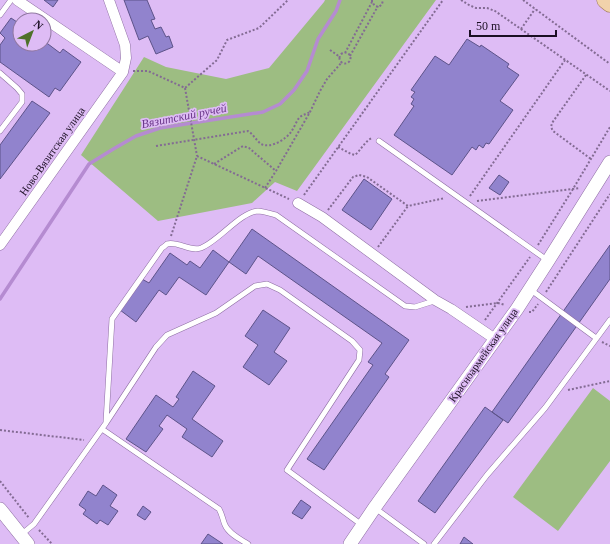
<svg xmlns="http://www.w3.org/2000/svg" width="610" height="544" font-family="'Times New Roman',serif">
  <rect width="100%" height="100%" fill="#debcf5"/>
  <!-- green -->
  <path fill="#9dbd82" d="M325,0H436L297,191L275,182L252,203L158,221L81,155L144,57L166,67L226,79L269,68L324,2Z
    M593,388L610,401V461L558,531L513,497Z"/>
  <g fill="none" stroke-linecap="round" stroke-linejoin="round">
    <!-- stream -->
    <path stroke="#b58bd1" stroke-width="3.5" d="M0,299L89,164L115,148L136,136L160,128L263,112L280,104L294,90L307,71L318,39L336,11L340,0"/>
  </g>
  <!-- building -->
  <path fill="#9183cd" stroke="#5d5389" d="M44,0H58L53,7Z
    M124,0H147L155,19L151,20L155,29L161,27L166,37L169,36L173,47L156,54L148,36L139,40Z
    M11,18L20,24V44H44V41L60,53L63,49L81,62L60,91L55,88L49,97L0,62V45L5,38L0,33Z
    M467,39L480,47L481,45L509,64L507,67L519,75L500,101L513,110L489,144L486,143L483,148L479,145L476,150L472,147L452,175L394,135L414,106L411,104L414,99L411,97L415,92L411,90L435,56L449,65Z
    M32,101L50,113L0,179V145Z
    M499,175L509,182L500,195L489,188Z
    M364,179L392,199L371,230L342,210Z
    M252,229L409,340L385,374L389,377L324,470L307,459L373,365L368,362L382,343L258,256L246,274L229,262Z
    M610,245V279L508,423L492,412Z
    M213,250L229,262L206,295L179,277L166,295L159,290L136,322L120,310L142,279L149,283L170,253L187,265L190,261L200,268Z
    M263,310L290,328L274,352L287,361L269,385L243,367L258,345L245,336Z
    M193,371L215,386L192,419L223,441L212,457L182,437L187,429L167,415L159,426L163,429L146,452L126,439L156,395L173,407L179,399L176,397Z
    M485,407L503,420L435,513L418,501Z
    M103,485L117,495L110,506L118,511L108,525L100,520L97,524L83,514L86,510L79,505L88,491L96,496Z
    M301,500L311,507L302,519L292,513Z
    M143,506L151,512L145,520L137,515Z
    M208,534L223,544H201Z
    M464,537L473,544H460Z"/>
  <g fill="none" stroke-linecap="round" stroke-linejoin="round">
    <defs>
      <path id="service" d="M0,15L11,0
        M0,73L17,88L22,94V102L0,131
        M379,141L547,260
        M531,290L596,338
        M106,422L112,319L162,248C164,247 166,245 167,244C178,241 190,252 201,248C219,241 240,212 258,211C263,211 271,214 276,215L405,306L415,307L434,301
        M102,429L219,509C223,516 222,518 225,525C229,534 240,539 248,544
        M375,508L424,544
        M22,534L34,524L106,423L156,347L167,335L216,313L255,286L267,284L280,290L352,341L360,350L359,360L287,470L362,525
        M434,544L487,475L545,408L610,320"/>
      <path id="minor" d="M17,0L123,72
        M298,203L322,217L435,300L451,309L495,339
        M0,245L123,72L126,58L125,45L109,0"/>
      <path id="tertiary" d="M0,509L28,544
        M350,544L375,507L517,309L548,261L610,162"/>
      <path id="primary" d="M605,0L610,4"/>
    </defs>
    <!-- service casing -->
    <use href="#service" stroke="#8e6ea3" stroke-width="6"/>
    <!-- minor casing -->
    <use href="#minor" stroke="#8e6ea3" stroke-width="11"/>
    <!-- tertiary casing -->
    <use href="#tertiary" stroke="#8e6ea3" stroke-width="14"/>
    <!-- primary casing -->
    <use href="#primary" stroke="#a07a57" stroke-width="17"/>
    <!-- path -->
    <path stroke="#836b93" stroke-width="2" stroke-dasharray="2 2" stroke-linecap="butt" d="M372,0V2L375,6L379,7L382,4L383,0
      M461,0L469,5L476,8H487L495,11L610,91
      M523,0L610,64
      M521,29L535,9
      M330,50L340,57
      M339.5 58a5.5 5.5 0 1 1 11 0a5.5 5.5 0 1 1-11 0Z
      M345,53L372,2
      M350,56L378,6
      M133,71H148L185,88L217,60L227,40L259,28L288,0
      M586,75L552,123L551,127L553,131L591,159
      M156,146L248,131C253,134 256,140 261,144C271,149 286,139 291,132C294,128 296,122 299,118C302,115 306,114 310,112
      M338,147L351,154L355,155C361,150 365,141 372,138
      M214,164L238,149L243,146L249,148L276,171
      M265,188L276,171L310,112L320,91L327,79L342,62
      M304,195L443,0
      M470,196L565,60
      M477,201L580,188
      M328,210L353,177L359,175L367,177L408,206L445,198
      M171,236L197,156L289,199
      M538,245L573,189L610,127
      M378,247L408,206
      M546,292L610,194
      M466,307L498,303L505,305
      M529,312H532L538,304
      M485,320L530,257
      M602,342L610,346
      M568,390L610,381
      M0,430L84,440
      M0,481L29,518
      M39,530L52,544"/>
    <!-- service -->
    <use href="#service" stroke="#fff" stroke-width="5"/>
    <!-- minor -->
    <use href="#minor" stroke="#fff" stroke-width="10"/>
    <!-- tertiary -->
    <use href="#tertiary" stroke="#fff" stroke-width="13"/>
    <!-- primary -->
    <use href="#primary" stroke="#f1d2ab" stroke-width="16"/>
    <!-- path-bridge -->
    <path stroke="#836b93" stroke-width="2" stroke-dasharray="2 2" stroke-linecap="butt" d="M185,88L197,156"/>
  </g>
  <g text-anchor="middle" stroke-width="3.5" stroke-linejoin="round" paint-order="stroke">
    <!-- street labels -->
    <g font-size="11" fill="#1b0f23" stroke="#debcf5">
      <text transform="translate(52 151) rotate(-55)" y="4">Ново-Вязитская улица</text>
      <text transform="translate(483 355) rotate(-55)" y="4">Красноармейская улица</text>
    </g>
    <!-- water labels -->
    <g font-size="12" font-style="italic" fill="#6a3689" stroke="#debcf5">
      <text transform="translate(184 116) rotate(-11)" y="4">Вязитский ручей</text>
    </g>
  </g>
  <!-- north arrow -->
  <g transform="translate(32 32) rotate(42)"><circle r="19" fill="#debcf5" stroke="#9077a1"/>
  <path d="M0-3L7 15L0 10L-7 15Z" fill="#4e7129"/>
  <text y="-6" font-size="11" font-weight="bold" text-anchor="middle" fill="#1b0f23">N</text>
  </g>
  <!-- scale -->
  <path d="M470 30v6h86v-6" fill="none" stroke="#1b0f23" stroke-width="2"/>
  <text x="476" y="30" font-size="12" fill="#1b0f23" stroke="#debcf5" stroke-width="3" paint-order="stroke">50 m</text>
</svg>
